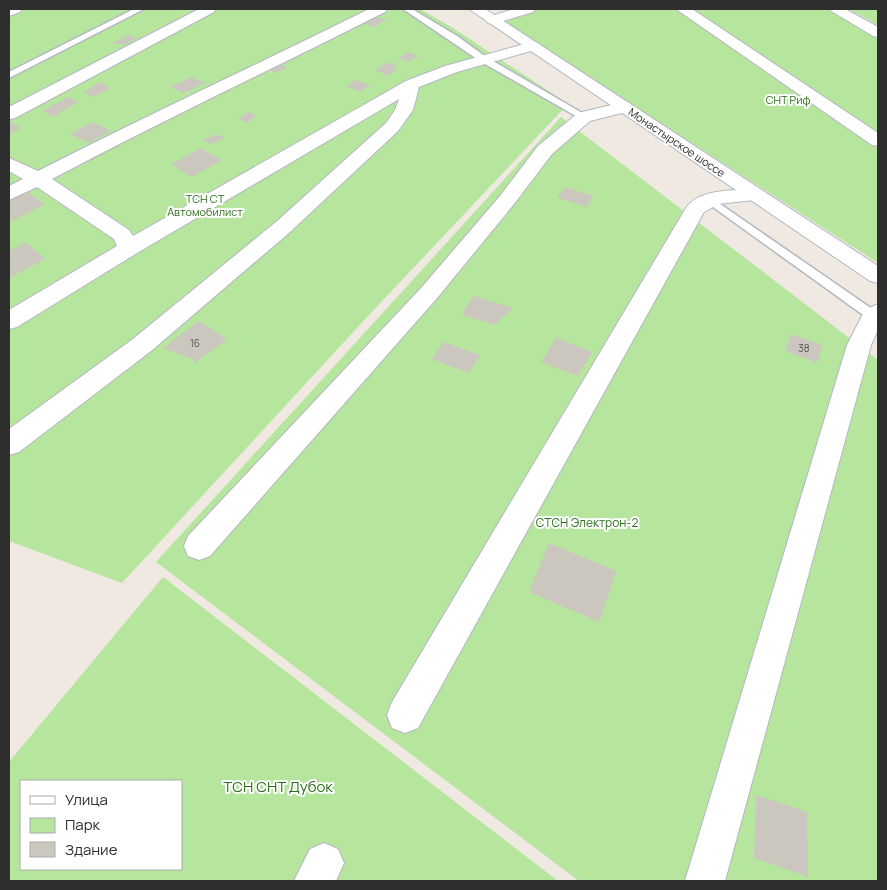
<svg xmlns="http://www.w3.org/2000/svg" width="887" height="890" viewBox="0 0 887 890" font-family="Manrope,sans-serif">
<rect width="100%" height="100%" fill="#efe9e1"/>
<g fill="#b6e59e" fill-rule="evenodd">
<path d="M9,9H420L453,28L568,104L368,316L122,583L9,541Z"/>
<path d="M530,9H841L878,30V263L503,21Z"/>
<path d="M848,9H878V25Z"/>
<path d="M561,117L878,360V881H579L156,562Z"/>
<path d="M163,577L558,881H9V762ZM21,781H181V869H21Z"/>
</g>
<g fill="#cbc7bf">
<path d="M373,17L386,20L375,27L362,23Z"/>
<path d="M128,35L137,38L126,44H112Z"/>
<path d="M409,52L420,57L414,58L409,62L399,58Z"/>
<path d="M389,62L397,65L392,68L397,70L388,76L375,70Z"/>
<path d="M278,63L287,68L275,73L267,68Z"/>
<path d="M191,77L205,83L184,93L170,87Z"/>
<path d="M356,80L370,85L361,92L346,86Z"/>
<path d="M99,82L111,88L93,97L84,92Z"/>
<path d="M68,97L78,102L53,117L42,111Z"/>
<path d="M249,112L256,116L246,123L238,118Z"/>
<path d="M11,122L21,128L9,134V124Z"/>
<path d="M92,122L111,131L89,143L70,134Z"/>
<path d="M217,134L225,138L211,144L202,140Z"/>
<path d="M200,148L222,160L192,177L171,165Z"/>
<path d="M565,187L593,196L586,207L557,197Z"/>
<path d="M27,192L45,204L13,221L9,218V201Z"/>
<path d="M26,242L45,259L9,278V251Z"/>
<path d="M473,296L513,308L495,325L462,315Z"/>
<path d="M199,321L227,339L195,363L193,359L163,348Z"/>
<path d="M791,334L823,345L817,363L785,351Z"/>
<path d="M556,338L592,352L578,376L541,362Z"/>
<path d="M444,342L480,355L469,373L432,359Z"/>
<path d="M549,543L616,571L599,622L529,592Z"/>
<path d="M756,795L807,812L808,877L754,858Z"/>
</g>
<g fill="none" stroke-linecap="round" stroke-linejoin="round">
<g stroke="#b4b7c1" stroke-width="3">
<g id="lane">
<path d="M134,9H144L9,78V72Z"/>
<path d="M403,9H412L457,36L486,57L589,117L587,119H581L480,61Z"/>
<path d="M710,197L878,313V323L873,322L706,202L705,200Z"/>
</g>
</g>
<g stroke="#b4b7c1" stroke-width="2">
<g id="street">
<path d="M9,9H22L20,12L9,16Z"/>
<path d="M199,9H216L214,12L15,118L9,119V107Z"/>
<path d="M369,9H387L385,12C274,68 162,121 52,179L129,230L133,236L406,81L445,66L528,43H538L541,46L538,49L457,72L419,87L413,110L398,131L290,232L151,351L19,452L9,455V429L133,339L276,222L386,123L395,110L399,99L137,253L17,327L9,329V310L117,246L114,239L37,187L9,200V186L23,179L9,171V158L38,171C147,115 259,64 369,9Z"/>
<path d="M514,9H535L533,12L493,24L488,23L486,20L488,17Z"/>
<path d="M676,9H692L878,133V146L872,145Z"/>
<path d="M828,9H845L878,27V37L873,36Z"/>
<path d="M624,102L630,103L633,107L630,111L590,121L552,154L514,204L438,297L210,556L199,560L188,556L184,546L188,536L422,287L500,196L538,146L578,113Z"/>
<path d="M756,189L763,191L766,195L763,199L718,204L704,212L418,728L405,733L392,728L387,715L392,702L686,208C699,188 735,191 756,189Z"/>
<path d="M878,304V330L871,345L725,881H685L847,345L865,310Z"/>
<path d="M324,843L338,849L344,863L336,881H294L310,849Z"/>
</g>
</g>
<g stroke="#b4b7c1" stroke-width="2">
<path id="secondary" d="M469,9H485L878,266V283L870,281Z"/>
</g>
<use href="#lane" fill="#fff" fill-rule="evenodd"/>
<use href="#street" fill="#fff" fill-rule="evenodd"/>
<use href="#secondary" fill="#fff" fill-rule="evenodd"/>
</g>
<g text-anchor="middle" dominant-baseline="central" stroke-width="4" stroke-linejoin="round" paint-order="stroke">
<g font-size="10" fill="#555452">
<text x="195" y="343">16</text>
<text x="804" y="348">38</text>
</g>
<g font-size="11" fill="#2c6e1b" stroke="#fff">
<text x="788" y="99">СНТ Риф</text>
<text x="205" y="198">ТСН СТ<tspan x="205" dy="13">Автомобилист</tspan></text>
</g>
<g font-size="11" fill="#2e2e2e" stroke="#fff">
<text transform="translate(677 142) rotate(34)">Монастырское шоссе</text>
</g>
<g font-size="12" fill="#2c6e1b" stroke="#fff">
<text x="587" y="522">СТСН Электрон-2</text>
</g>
<g font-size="15" fill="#2c6e1b" stroke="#fff">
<text x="278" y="786">ТСН СНТ Дубок</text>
</g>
</g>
<rect width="887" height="890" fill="none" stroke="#2e2e2e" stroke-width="20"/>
<rect x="20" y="780" width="162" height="90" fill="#ffffff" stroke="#ababab"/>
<rect x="30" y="796" width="25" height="8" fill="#ffffff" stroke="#ababab"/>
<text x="65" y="805" font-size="15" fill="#2e2e2e">Улица</text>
<rect x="30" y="818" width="25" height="15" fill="#b6e59e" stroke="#ababab"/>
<text x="65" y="830" font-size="15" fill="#2e2e2e">Парк</text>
<rect x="30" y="842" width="25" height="15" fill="#cbc7bf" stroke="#ababab"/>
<text x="65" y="855" font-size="15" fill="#2e2e2e">Здание</text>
</svg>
